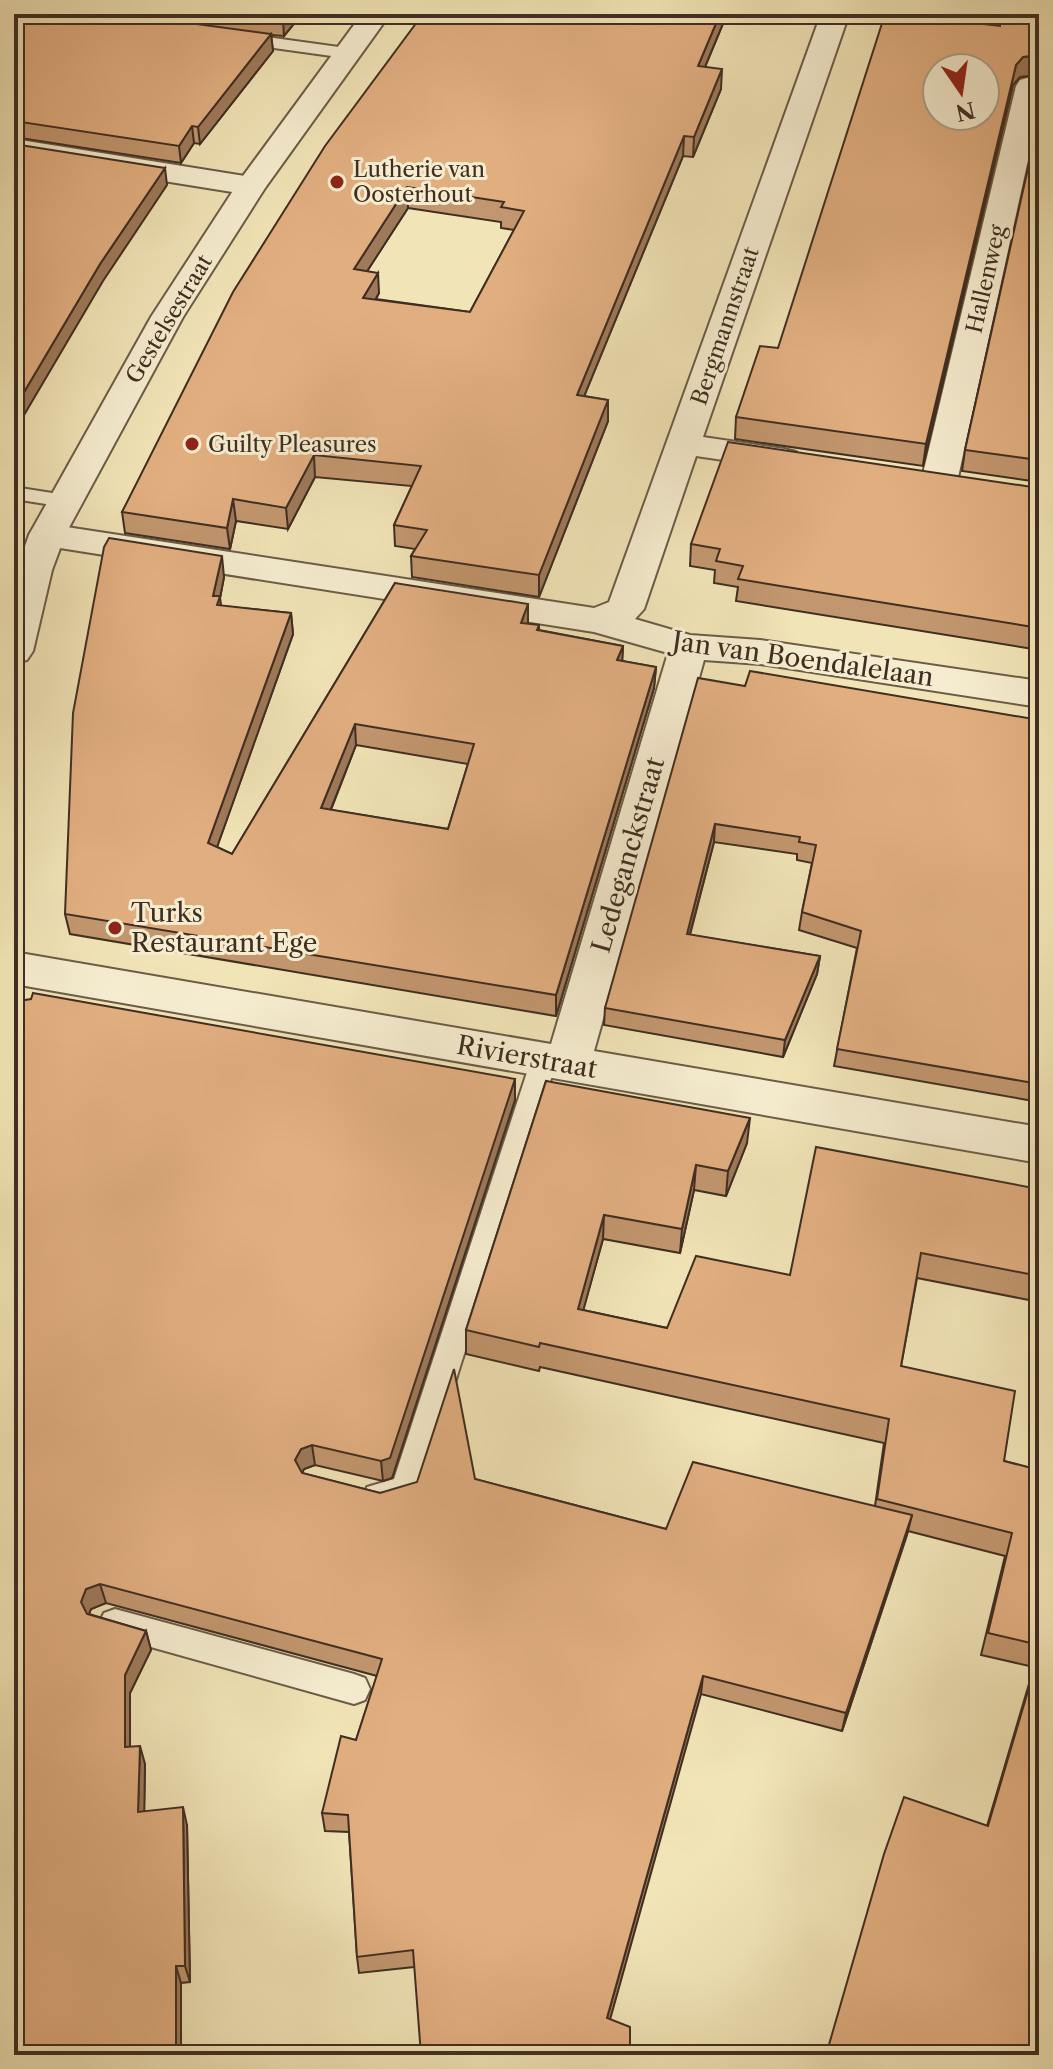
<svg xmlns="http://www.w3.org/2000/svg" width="1053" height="2069" viewBox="0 0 1053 2069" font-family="'Libre Caslon Text',serif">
<rect width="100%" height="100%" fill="#f1e4b7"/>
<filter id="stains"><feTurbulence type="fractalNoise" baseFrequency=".0025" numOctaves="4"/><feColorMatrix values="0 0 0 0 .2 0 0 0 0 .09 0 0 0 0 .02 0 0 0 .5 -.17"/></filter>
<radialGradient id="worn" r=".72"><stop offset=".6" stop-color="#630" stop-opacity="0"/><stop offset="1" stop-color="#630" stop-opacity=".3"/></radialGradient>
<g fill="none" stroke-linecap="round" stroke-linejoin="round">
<g stroke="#6c5c47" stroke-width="4">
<g id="service">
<path d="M237,33L346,48L354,53L346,58L231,42L229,38Z"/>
<path d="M14,487L65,495L75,501L65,507L14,499Z"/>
<path d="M544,1050L553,1053L557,1060L421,1490L417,1499C401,1505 383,1511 367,1505L363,1496L367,1487L394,1479L531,1060L535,1053Z"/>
<path d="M115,1609L354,1674L365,1678L370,1689L365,1700L354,1704L115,1637L104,1633L99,1623L104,1613Z"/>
</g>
</g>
<g stroke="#6c5c47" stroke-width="4">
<g id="minor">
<path d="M821,14H849L703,437L784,449L796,452L801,459L796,466L784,469L696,456L644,609L635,619L690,635L760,640L1039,681V707L760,664L704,660L594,1051L1039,1127V1163L14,984V952L551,1044L668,653L594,632L47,546L34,543L29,535L34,527L47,524L594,608L609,602Z"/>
<path d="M939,14H971L967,20L957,22L943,20Z"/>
<path d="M1030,77L1039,78V110L957,482L951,489L939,493L927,489L921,482L1016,86L1020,80Z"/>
<path d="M14,139L251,177L262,180L266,186L262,192L251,195L14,157Z"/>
</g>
</g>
<g stroke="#6c5c47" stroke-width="4">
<path id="tertiary" d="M362,14H390L265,188L183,317L65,535L52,570L33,651L27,660L14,663V577L29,535L151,317L240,180Z"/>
</g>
<use href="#service" fill="#f6edd0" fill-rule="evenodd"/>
<use href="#minor" fill="#f6edd0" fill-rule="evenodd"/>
<use href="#tertiary" fill="#f6edd0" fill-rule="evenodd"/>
</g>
<g fill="#c2966e" stroke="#402e22" stroke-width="2" fill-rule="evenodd">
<path d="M14,14H302L284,36L271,35L273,51L200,144L194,143L181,163L14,137Z"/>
<path d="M423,14H727L705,67L721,89L693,157L683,156L584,396L608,400V421L539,597L412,577L411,556L415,549L395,546L394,525L412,486L315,477L288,529L236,521L230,549L125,533L122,512ZM408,208L501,222V228L514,230L470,312L376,299L379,293L367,271Z"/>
<path d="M996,14H1039V75L1020,77L1013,85L923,466L735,439L736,417L778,348L996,25Z"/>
<path d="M1039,119V482L962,471L965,450Z"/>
<path d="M1039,488V650L736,601L738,587L714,583L715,570L690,566L691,544Z"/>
<path d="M224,577L220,598L221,606L291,613L293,634L217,847L232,854L395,583L528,624L539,625V630L623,646L622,661L656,667L654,688L556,1016L70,934L65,914ZM356,745L468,764L448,829L331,810Z"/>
<path d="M745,686L1039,720V1102L834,1066L857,948L799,930L802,912L812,863L797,860V854L714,842L690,935L820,956L817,974L783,1057L604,1025L605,1008Z"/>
<path d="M515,1079V1100L392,1478L383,1481L315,1465L304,1469L302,1473L380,1493L475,1479L666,1529L875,1506L884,1443L540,1367L539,1371L466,1354V1330L546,1081L747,1143L726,1196L694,1190L680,1253L603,1239L583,1310L667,1328L790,1275L1039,1189V1302L917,1278L901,1366L1004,1461L1039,1470V2055L987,1826L1034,1667L981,1655L1005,1556L908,1531L842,1731L701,1694L414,1967L359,1973L357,1957L349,1832L325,1831L322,1813L356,1740L377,1676L106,1603L91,1609L89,1614L146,1631L151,1650L130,1693V1747L145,1764L144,1811L187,1825L190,1982L181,1983V2055H14V1120Z"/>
</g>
<g fill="#9e7a5a" stroke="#402e22" stroke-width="2">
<path d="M288,14H302L284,36L283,20Z"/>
<path d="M720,14H727L697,86L698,66Z"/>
<path d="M271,34L273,51L200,144L198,127Z"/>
<path d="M1039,55V75L1020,77L1013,85L923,466L926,444L1016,65L1023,57Z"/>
<path d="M722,69L721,89L693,157L694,137Z"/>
<path d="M192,126L194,143L181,163L179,146Z"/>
<path d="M684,136L683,156L576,416L577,395Z"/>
<path d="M165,168L167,185L103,281L14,432V409L100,264Z"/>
<path d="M407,187L408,208L355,290L354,269Z"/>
<path d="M378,273L379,293L365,318L363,298Z"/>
<path d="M608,400V421L539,597V575Z"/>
<path d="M314,455L315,477L288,529L286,508Z"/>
<path d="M233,499L236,521L230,549L227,528Z"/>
<path d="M222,556L224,577L220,598L222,617L213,596Z"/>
<path d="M528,604V625L521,623Z"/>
<path d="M291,613L293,634L211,864L208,843Z"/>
<path d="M623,646L622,667L617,660Z"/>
<path d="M656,667L654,688L556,1016V995Z"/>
<path d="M355,724L356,745L323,829L321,808Z"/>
<path d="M715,824L714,842L685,952L687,934Z"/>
<path d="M820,956L817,974L783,1057L785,1040Z"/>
<path d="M515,1079V1100L392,1478L383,1481L381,1461Z"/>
<path d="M750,1118L747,1143L726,1196L728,1171Z"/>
<path d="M696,1165L694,1190L680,1253L682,1229Z"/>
<path d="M604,1215L603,1239L577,1333L578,1309Z"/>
<path d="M312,1445L315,1465L304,1469L298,1480L295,1460L301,1449Z"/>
<path d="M912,1515L907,1535L842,1731L846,1713Z"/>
<path d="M100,1584L106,1603L91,1609L86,1621L81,1602L86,1589Z"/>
<path d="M146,1631L151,1650L130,1693V1765L125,1747V1675Z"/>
<path d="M703,1676L701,1694L606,2034L607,2018Z"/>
<path d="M140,1746L145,1764L144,1830L138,1812Z"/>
<path d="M183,1807L187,1825L190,1982L185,1966Z"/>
<path d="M176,1966L181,1983V2055H176Z"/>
</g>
<g fill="#e1ae80" stroke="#402e22" stroke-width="2" fill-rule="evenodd">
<path d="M14,14H122L271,34L198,127L192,126L179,146L14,121Z"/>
<path d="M239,14H288L283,20Z"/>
<path d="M423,14H720L698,66L722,69L694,137L684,136L577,395L608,400L539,575L411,556L427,530L394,525L421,466L314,455L286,508L233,499L227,528L122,512L233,292L325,146ZM407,187L504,202L501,207L524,211L470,312L363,298L378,273L354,269Z"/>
<path d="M885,14H896L1000,26V14H1039V55L1023,57L1016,65L926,444L736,417L760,346L778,348ZM937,68H985V116H937Z"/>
<path d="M1039,119V460L965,450Z"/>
<path d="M14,144L165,168L100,264L14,409Z"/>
<path d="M728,442L1039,488V628L738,579L743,566L716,561L720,549L691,544Z"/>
<path d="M109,538L222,556L213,596H220L217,605L291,613L208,843L232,854L395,583L528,604L521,623L539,625L537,630L623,646L617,660L656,667L556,995L65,914L73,713L104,547ZM355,724L474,744L448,829L321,808Z"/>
<path d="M750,671L1039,720V1084L837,1049L861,931L802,912L816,845L799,842L800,837L715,824L687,934L820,956L785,1040L605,1008L698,678L745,686Z"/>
<path d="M33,993L515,1079L390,1458L381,1461L312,1445L301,1449L295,1460L302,1473L380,1493L417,1482L454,1369L475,1479L666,1529L693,1462L912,1515L846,1713L703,1676L607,2018L630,2027V2055H421L413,1950L357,1957L348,1815L322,1813L341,1736L356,1740L382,1659L100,1584L86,1589L81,1602L87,1614L146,1631L125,1675V1747L140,1746L138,1812L183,1807L185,1966H176V2055H14V1120L18,1001L31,999Z"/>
<path d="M546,1081L750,1118L728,1171L696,1165L682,1229L604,1215L578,1309L667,1328L696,1256L790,1275L816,1147L1039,1189V1276L921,1253L901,1366L1015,1391L1004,1461L1039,1470V1645L988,1633L1012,1533L877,1499L889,1419L540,1343L539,1347L466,1330Z"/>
<path d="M1039,1654V2055H826L884,1854L904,1797L988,1826Z"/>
</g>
<g fill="#8f2418" stroke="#f6edd0" stroke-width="3">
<circle cx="337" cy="182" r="8"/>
<circle cx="192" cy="444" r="8"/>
<circle cx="115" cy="928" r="8"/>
</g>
<g text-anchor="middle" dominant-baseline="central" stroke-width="6" stroke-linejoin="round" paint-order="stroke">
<g font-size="22" fill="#402e22" stroke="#f6edd0" text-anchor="start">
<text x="353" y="169">Lutherie van<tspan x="353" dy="25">Oosterhout</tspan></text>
<text x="208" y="444">Guilty Pleasures</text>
</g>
<g font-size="22" fill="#402e22" stroke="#f6edd0">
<text transform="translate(986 279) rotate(-77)">Hallenweg</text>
<text transform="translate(169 319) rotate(-59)">Gestelsestraat</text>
<text transform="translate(725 326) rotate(-71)">Bergmannstraat</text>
</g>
<g font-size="26" fill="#402e22" stroke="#f6edd0">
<text transform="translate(803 659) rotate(8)">Jan van Boendalelaan</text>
<text transform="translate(628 855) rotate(-74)">Ledeganckstraat</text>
<text transform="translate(527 1057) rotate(10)">Rivierstraat</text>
</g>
<g font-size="26" fill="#402e22" stroke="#f6edd0" text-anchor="start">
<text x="131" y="913">Turks<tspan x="131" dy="30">Restaurant Ege</tspan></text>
</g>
</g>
<rect width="1053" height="2069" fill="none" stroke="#f1e4b7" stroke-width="48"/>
<rect x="16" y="16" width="1021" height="2037" fill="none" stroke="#402e22" stroke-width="4"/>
<rect x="24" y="24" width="1005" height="2021" fill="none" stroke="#402e22" stroke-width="2"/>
<g transform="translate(961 92) rotate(167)"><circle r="38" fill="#f6edd0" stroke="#ada18a" stroke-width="2"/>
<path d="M0-6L14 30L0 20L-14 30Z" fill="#8f2418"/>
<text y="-12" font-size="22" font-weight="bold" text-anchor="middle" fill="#402e22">N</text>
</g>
<rect width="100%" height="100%" filter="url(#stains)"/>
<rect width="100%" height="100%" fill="url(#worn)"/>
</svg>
